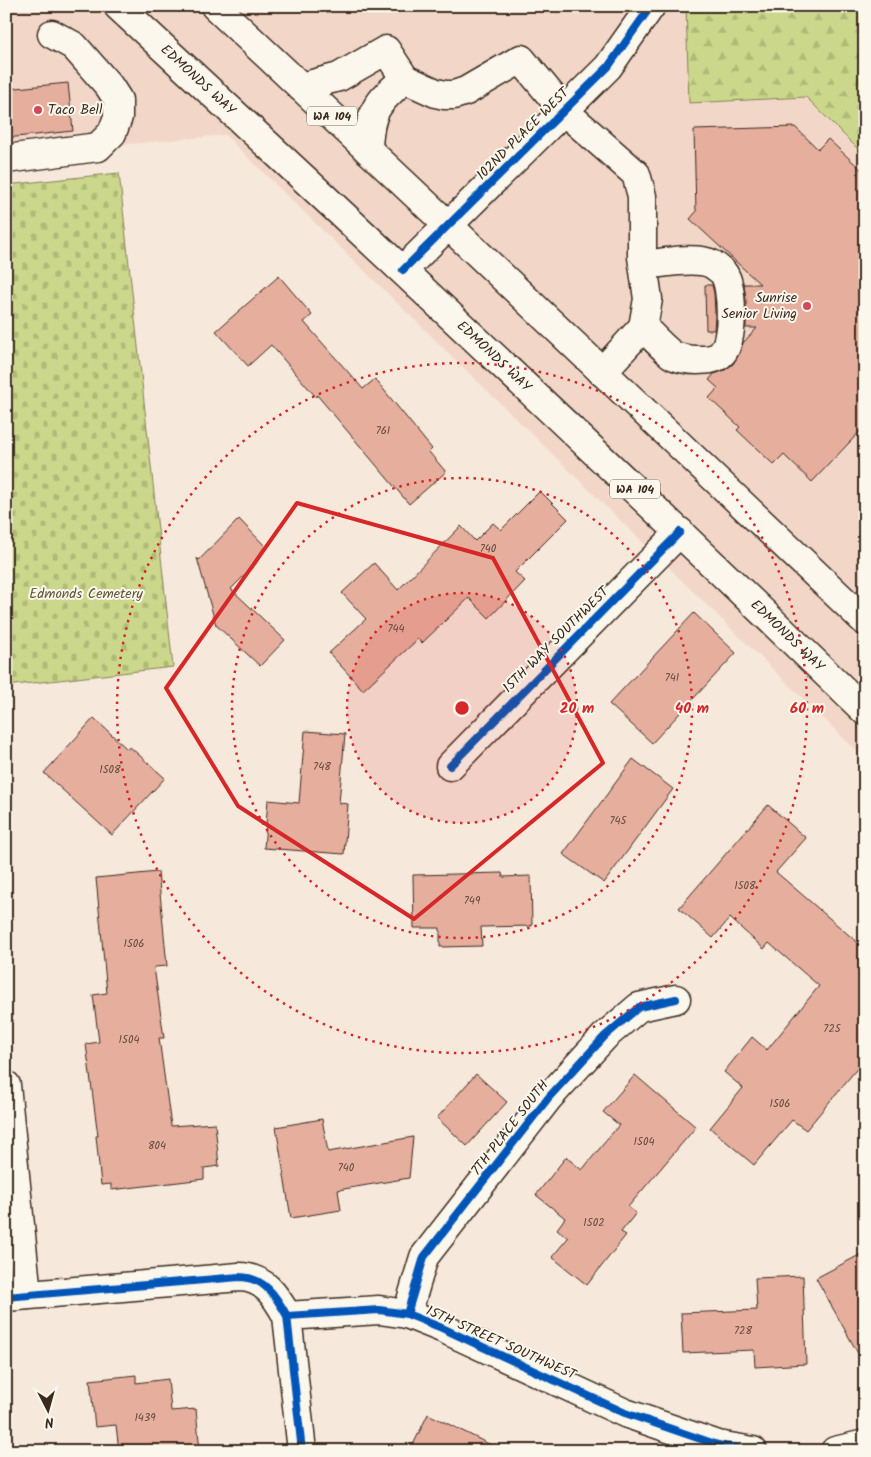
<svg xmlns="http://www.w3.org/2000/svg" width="871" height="1457" viewBox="0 0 871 1457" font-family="Kalam,sans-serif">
<defs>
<pattern id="forest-firs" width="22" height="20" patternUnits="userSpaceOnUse" patternTransform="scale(1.25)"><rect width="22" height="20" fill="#cbd88b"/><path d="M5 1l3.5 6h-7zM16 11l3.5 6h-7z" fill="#afba78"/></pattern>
<pattern id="cemetery-stones" width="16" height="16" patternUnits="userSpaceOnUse" patternTransform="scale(1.25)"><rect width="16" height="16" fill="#cbd88b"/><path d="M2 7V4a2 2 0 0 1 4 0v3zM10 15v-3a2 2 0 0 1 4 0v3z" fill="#afba78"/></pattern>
</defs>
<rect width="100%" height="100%" fill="#f7e8dc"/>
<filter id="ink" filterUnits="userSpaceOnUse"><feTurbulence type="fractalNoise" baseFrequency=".02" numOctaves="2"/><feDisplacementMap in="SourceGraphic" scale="10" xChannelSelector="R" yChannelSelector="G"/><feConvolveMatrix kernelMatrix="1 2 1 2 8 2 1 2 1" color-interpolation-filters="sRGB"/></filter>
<g filter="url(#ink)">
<path fill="#f2d7c9" d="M6,6H865V759L225,135L6,156Z"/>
<path fill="url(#forest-firs)" stroke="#838154" d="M686,6H865V156L806,97L689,103Z"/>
<path fill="url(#cemetery-stones)" stroke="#838154" d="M119,173L173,667L6,686V185Z"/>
<g fill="#e6ae9d" stroke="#3b2a1e">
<path d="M68,83L73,131L6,138V89Z"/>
<path d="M795,127L818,149L828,139L865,173V426L812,482L784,455L774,465L737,430L740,427L709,398L718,388L709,380L714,374L725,370L733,364L739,354L743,343L757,328H746V301L744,284H760L690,219L696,212L694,130Z"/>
<path d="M279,276L312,315L304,322L363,389L375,379L432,449L429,452L446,472L409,504L317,395L316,397L271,345L248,366L216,331Z"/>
<path d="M705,285H712L714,293L715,314L714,330H706Z"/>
<path d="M540,491L568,519L515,572L525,581L489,618L469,598L422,643L418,639L363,690L329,653L366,619L342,593L374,563L398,590L461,526L475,541L493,523L501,530Z"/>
<path d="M239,519L265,546L255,565L231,589L285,640L260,666L216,625L197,558L199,560Z"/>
<path d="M694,613L736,653L652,743L609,704Z"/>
<path d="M94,718L127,749L130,747L165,778L112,835L44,773Z"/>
<path d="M305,731L345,734L339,803L348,804L344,854L264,848L268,800L299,803Z"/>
<path d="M633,759L673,789L604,883L563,854Z"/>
<path d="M768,805L806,838L776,872L865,949V1059L806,1130L792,1120L754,1165L710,1128L743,1088L724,1072L752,1037L767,1050L819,986L769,943L764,949L730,918L713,938L679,908Z"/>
<path d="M158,872L167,966L154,967L164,1038H159L171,1126L215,1123L219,1166L204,1168V1179L111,1190V1184L101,1185L96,1136H98L86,1044L99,1042L93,995L107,993L96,878Z"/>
<path d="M502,873L503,877L531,876L532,926L481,927L482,946L440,947V928H414L413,875Z"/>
<path d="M476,1074L507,1102L467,1146L437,1118Z"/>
<path d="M635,1075L696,1127L628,1207L636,1213L621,1232L626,1235L587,1285L552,1257L568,1238L557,1229L565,1218L536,1195L566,1157L582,1170L619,1125L603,1112Z"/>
<path d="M322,1119L328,1152L413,1137L409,1178L338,1190L341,1210L291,1218L276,1127Z"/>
<path d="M865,1252V1366L816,1278Z"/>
<path d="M803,1276L806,1364L755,1367L754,1350L683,1353L681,1313L757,1310L755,1278Z"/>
<path d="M136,1375V1383L168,1379L171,1411L196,1409L200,1451H119L116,1425L95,1427L90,1380Z"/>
<path d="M428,1414L503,1451H410Z"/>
</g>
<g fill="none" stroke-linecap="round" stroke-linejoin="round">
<g stroke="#3b2a1e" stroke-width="31">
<g id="minor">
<path d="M301,87L339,77L386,50L405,79L436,93L445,95H454L466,91L521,59L564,111L636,174L642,196V257L648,299L643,327L602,372"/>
<path d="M368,150C369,113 376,102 405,79"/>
<path d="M6,159L98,147L112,133L118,117V100L109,86L74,46L52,34"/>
<path d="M403,270L608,67L651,6"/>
<path d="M643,327C652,336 661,346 671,354C677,358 689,360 697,360C705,360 716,360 722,353C734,340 733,288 724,274C722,271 715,266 712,264C696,256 662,263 644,265"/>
<path d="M450,766L680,532"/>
<path d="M6,1085L27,1295"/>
<path d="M6,1297L239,1277C264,1277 276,1296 287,1316L302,1451"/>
<path d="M407,1314L424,1257L549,1097L605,1036L639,1007L676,999"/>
<path d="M287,1316L379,1310L407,1314L442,1328L625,1413L718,1445L753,1451"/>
<path d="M835,1451L865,1444"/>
</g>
</g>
<g stroke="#3b2a1e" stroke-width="31">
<g id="major">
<path id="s1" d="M118,6C369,238 619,472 865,711"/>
<path d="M215,6L449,226L865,621"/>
</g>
</g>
<use href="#minor" stroke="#fbf7ec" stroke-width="28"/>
<use href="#major" stroke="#fbf7ec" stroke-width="28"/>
<g stroke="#fbf7ec" stroke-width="11">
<g id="cycleway">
<path d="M403,270L608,67L651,6"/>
<path d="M450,766L680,532"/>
<path d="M6,1297L239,1277C264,1277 276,1296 287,1316L302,1451"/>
<path d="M407,1314L424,1257L549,1097L605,1036L639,1007L676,999"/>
<path d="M287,1316L379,1310L407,1314L442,1328L625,1413L718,1445L753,1451"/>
</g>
</g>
<use href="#cycleway" stroke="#0057b8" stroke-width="8"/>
</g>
</g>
<path fill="none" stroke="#d62828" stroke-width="4" stroke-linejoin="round" d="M297,503L493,558L603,763L414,919L238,806L166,688Z"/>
<circle cx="462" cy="708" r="115" fill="#d62828" fill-opacity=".12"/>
<g fill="none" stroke="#d62828" stroke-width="2.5" stroke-dasharray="2.5 5">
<circle cx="462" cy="708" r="115"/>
<circle cx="462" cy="708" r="230"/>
<circle cx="462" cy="708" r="345"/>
</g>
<g fill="#d1495b" stroke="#fbf7ec" stroke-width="2">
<circle cx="38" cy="110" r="5"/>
<circle cx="807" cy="306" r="5"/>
</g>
<g text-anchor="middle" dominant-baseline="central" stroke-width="4" stroke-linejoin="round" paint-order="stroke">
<g font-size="11" fill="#664b3e">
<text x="383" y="431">761</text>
<text x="488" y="549">740</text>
<text x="396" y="629">744</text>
<text x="672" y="678">741</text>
<text x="322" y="767">748</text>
<text x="110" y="770">1508</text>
<text x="618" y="821">745</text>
<text x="745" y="886">1508</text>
<text x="472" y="901">749</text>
<text x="134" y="944">1506</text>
<text x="832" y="1029">725</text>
<text x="129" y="1040">1504</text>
<text x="780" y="1104">1506</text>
<text x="644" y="1142">1504</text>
<text x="157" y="1146">804</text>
<text x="346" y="1168">740</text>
<text x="594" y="1223">1502</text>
<text x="743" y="1331">728</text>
<text x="145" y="1418">1439</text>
</g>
<g fill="#fbf7ec" stroke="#75685c" stroke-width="1">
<rect x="307" y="106.5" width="50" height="19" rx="4"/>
<rect x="610" y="479.5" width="50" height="19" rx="4"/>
</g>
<g font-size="12" font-weight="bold" fill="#3b2a1e">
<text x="332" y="116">WA 104</text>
<text x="635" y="489">WA 104</text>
</g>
<g font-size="14" fill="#3b2a1e" stroke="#fbf7ec">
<text stroke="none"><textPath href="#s1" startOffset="109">EDMONDS WAY</textPath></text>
<text transform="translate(523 134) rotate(-45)">102ND PLACE WEST</text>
<text stroke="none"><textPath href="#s1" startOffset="514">EDMONDS WAY</textPath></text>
<text stroke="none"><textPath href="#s1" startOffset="919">EDMONDS WAY</textPath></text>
<text transform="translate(556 640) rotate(-45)">15TH WAY SOUTHWEST</text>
<text transform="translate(510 1128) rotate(-52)">7TH PLACE SOUTH</text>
<text transform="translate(501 1343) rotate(24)">15TH STREET SOUTHWEST</text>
</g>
<g font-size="14" fill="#3b2a1e" stroke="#fbf7ec" text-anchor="start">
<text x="48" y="110">Taco Bell</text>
<text x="797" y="298" text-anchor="end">Sunrise<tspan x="797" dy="16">Senior Living</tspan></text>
</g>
<g font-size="14" fill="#5f5639" stroke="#fbf7ec">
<text x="86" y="594">Edmonds Cemetery</text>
</g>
</g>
<circle cx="462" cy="708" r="8" fill="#d62828" stroke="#fbf7ec" stroke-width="2.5"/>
<g font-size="15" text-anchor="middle" font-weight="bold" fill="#d62828" stroke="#fbf7ec" stroke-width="4" stroke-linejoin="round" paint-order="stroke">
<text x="577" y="713">20 m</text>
<text x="692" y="713">40 m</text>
<text x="807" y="713">60 m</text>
</g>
<rect width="871" height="1457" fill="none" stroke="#fbf7ec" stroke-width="25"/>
<rect x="12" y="12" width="846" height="1432" fill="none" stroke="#3b2a1e" stroke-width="2" filter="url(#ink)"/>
<g transform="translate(48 1410) rotate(174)" stroke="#fbf7ec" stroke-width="4" paint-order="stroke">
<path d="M0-4L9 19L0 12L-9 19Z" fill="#3b2a1e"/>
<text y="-8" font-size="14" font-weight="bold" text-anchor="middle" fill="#3b2a1e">N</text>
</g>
</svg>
